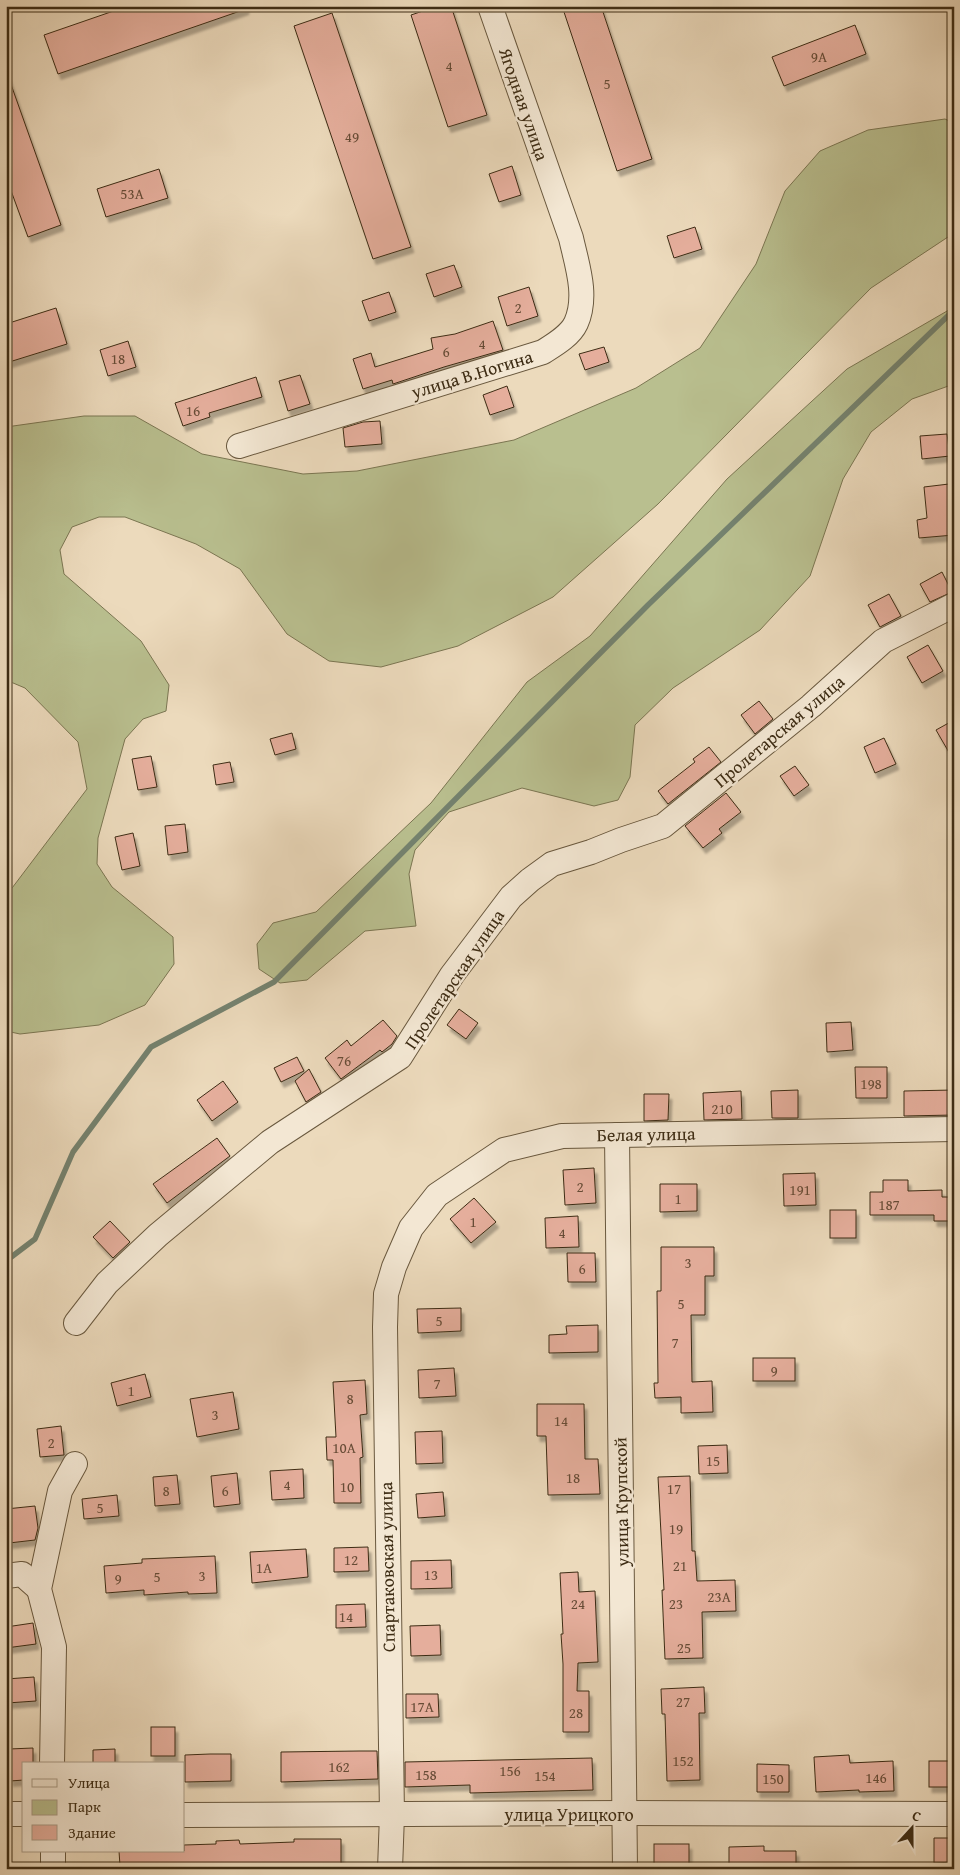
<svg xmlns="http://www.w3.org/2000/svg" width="960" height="1875" viewBox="0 0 960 1875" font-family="'Gentium Book Plus',serif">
<defs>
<filter id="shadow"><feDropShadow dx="3" dy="5.5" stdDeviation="1" flood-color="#0004"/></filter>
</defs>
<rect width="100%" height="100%" fill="#ecdabc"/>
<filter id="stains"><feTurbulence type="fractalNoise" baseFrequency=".004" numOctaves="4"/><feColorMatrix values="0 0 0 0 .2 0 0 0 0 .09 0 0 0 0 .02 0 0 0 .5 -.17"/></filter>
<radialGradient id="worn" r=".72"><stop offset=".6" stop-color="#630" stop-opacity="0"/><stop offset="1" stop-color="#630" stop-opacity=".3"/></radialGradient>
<g fill="#b9bf8f" stroke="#7b7652">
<path d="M945,119L954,123V233L871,288L658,504L553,597L458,646L381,667L329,661L287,634L240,569L196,544L125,517H99L72,527L60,550L64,574L141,641L169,685L166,711L143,719L125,739L98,838L97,864L112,887L173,937L174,964L145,1005L99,1025L20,1034L6,1031V896L87,789L78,742L25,688L6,680V427L84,416H135L202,454L303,474L357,471L514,440L636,388L700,348L756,264L785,191L820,151L868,130Z"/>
<path d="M954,307V384L912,399L871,432L843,479L810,576L760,630L673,688L635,725L630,777L618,800L594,806L522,788L449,812L415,850L409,874L416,926L365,931L307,980L280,983L259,969L257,944L273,923L316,912L431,803L527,682L590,636L727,479L847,369Z"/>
</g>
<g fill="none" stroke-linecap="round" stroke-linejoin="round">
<path stroke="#74826f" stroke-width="5.5" d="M6,1261L35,1239L73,1152L151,1047L274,982L648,605L954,310"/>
</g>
<g fill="#e5ae9c" stroke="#3d2c14" filter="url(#shadow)">
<path d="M128,6H246V9L58,74L44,35Z"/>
<path d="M438,6H451L487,115L448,127L411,15Z"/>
<path d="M562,6H601L652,159L617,171Z"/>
<path d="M332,13L411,247L373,259L294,26Z"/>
<path d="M855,25L866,54L784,86L772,57Z"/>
<path d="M6,76H8L61,225L28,237L6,177Z"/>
<path d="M512,166L521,195L499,202L489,174Z"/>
<path d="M159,169L168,198L106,217L97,189Z"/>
<path d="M695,227L702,249L674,258L667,236Z"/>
<path d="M454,265L462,287L434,297L426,274Z"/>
<path d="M529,287L538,316L507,326L498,297Z"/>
<path d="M389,292L396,312L369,321L362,301Z"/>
<path d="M56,308L67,344L6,363V324Z"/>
<path d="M493,321L503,350L444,367L393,384L392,380L363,389L353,359L371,353L375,367L433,349L431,338L455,334Z"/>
<path d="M128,341L136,367L108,376L100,350Z"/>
<path d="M604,347L609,362L585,370L579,354Z"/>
<path d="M300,375L310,404L288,411L279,381Z"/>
<path d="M256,377L262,397L209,413L210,417L183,426L175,403Z"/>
<path d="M507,386L514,407L490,415L483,395Z"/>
<path d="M380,421L382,444L345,447L343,428L363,422Z"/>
<path d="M947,434L950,456L922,459L920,436Z"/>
<path d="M949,484L952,516H954V535L919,538L917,520L927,518L924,487Z"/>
<path d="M942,572L952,592L930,602L920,584Z"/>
<path d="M889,594L901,616L880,627L868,605Z"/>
<path d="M928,645L943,671L922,683L907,657Z"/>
<path d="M759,701L773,719L755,734L741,715Z"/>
<path d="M954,720V761L936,730Z"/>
<path d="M292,733L296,749L275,755L270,739Z"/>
<path d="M884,738L896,764L875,773L864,747Z"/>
<path d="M709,747L721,762L668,804L658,791L695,762L693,759Z"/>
<path d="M151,756L157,787L138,790L132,759Z"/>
<path d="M230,762L234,782L216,785L213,765Z"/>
<path d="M795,766L809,785L794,796L780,776Z"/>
<path d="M726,793L741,812L719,829L722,833L703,848L685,826Z"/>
<path d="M185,824L188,852L168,855L165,826Z"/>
<path d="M133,833L140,866L122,870L115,837Z"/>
<path d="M459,1009L478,1023L466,1039L447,1025Z"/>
<path d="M383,1020L397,1036L392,1044L382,1052L380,1050L341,1079L325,1058L347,1040L351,1046Z"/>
<path d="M851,1022L853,1050L827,1052L826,1023Z"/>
<path d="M297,1057L304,1071L281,1082L274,1068Z"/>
<path d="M855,1067H887V1098H856Z"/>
<path d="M309,1069L321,1092L306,1102L295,1081Z"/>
<path d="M223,1081L238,1102L212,1121L197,1100Z"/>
<path d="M798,1090V1118H772L771,1091Z"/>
<path d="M954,1090V1115L904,1116V1091Z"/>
<path d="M741,1091L742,1119L704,1120L703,1093Z"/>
<path d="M644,1094H669L668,1120L644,1121Z"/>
<path d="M217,1138L230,1156L167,1203L153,1184Z"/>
<path d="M594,1168L596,1203L565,1205L563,1170Z"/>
<path d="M815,1173L816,1205L784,1206L783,1174Z"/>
<path d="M883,1180H908V1191L942,1190V1197H954V1221H934V1215H870V1192H883Z"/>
<path d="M660,1184H697V1211L660,1212Z"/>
<path d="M474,1198L496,1222L471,1243L450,1219Z"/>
<rect x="830" y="1210" width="26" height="28"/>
<path d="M578,1216L579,1247L546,1248L545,1218Z"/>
<path d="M110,1221L130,1242L113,1258L93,1237Z"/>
<path d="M661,1247H714V1276H705V1315H691L692,1382L712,1381L713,1412L681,1413V1397L655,1398L654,1383H658L657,1291H661Z"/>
<path d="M567,1253H595L596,1282H568Z"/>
<path d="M461,1308V1331L418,1333L417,1309Z"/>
<path d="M598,1325V1352L549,1353V1335L567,1334L566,1326Z"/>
<rect x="753" y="1358" width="42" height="23"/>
<path d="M454,1368L456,1396L419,1398L418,1370Z"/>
<path d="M145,1374L151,1397L117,1406L111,1383Z"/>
<path d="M365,1380L367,1414L360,1415L363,1457L360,1458L361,1503H334L333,1460H327L326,1437H336L333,1382Z"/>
<path d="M233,1392L239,1429L197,1437L190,1399Z"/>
<path d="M537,1404H584L585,1459H598L600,1494L548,1495L546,1436H537Z"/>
<path d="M61,1426L64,1455L40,1457L37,1429Z"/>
<path d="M442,1431L443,1463L416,1464L415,1432Z"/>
<path d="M727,1445L728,1473L699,1474L698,1446Z"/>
<path d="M303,1469L304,1498L272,1500L270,1471Z"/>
<path d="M237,1473L240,1504L214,1507L211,1476Z"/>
<path d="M177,1475L180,1504L155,1506L153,1477Z"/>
<path d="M690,1476L692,1551H695L697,1581L735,1580L736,1611L702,1612L703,1658L665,1659L662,1590H664L658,1477Z"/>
<path d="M443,1492L445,1516L418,1518L416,1494Z"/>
<path d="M117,1495L119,1516L84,1519L82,1499Z"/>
<path d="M35,1506L38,1528L35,1540L9,1543L6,1509Z"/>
<path d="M368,1547L369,1571L334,1572V1548Z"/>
<path d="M306,1549L308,1577L252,1583L250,1552Z"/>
<path d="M215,1556L217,1593L188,1594V1592L144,1595V1590L106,1593L104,1566L142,1563V1559Z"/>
<path d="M451,1560L452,1588L411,1589V1561Z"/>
<path d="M578,1572L579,1592L595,1591L598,1662L578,1663L577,1691H589V1732H563V1664L561,1634H563L560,1573Z"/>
<path d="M365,1604L366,1627L336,1628V1605Z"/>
<path d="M33,1623L36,1644L6,1648V1627Z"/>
<path d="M440,1625L441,1655L411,1656L410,1626Z"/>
<path d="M34,1677L36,1701L7,1703L6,1679Z"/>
<path d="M704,1687L705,1713H699L700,1780L667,1781L665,1714H662L661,1689Z"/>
<path d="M406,1694H438L439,1717L406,1718Z"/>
<rect x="151" y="1727" width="24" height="29"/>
<path d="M33,1748V1764H24V1780L10,1781L9,1749Z"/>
<path d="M115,1749V1764H93V1750Z"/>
<path d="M359,1751H377L378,1779L281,1782V1752Z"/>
<path d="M210,1754H231V1781L185,1782V1755Z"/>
<path d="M849,1755L850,1763L893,1761L894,1791L859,1792V1790L816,1792L814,1757Z"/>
<path d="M592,1758L593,1790L470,1793V1785L405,1787V1762Z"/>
<rect x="929" y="1761" width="25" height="26"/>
<path d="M757,1764L789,1765V1792H757Z"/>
<path d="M934,1838H954V1862L934,1863Z"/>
<path d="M294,1839H341V1866L274,1865V1869H184V1864L120,1866L119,1851H184V1845L216,1844V1841L239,1840L240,1844L294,1842Z"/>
<rect x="654" y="1844" width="35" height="25"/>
<path d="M764,1846V1851H796V1869H729V1847Z"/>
</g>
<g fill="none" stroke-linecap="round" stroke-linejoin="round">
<g stroke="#69583e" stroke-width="26">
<g id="minor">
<path d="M239,446L543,352C554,345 570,336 576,323C588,296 577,265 571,238L490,6"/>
<path d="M617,1135L625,1869"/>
<path d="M76,1323L107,1283L158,1235L270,1142L400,1057L452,975L511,897L530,880L552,864L591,852L621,840L663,826L811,706L883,641L954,605"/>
<path d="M6,1576L22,1574L39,1589"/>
<path d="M52,1764L54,1647L39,1589L60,1491L75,1464"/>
<path d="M6,1814H24"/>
<path d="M184,1815L625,1813L954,1814"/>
<path d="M53,1869V1851"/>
<path d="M390,1869L392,1815L385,1327L386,1294L394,1267L411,1228L437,1195L504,1150L562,1136L954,1129"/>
</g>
</g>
<use href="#minor" stroke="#f3e7d3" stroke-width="24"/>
</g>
<g text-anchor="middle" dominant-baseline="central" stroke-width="4.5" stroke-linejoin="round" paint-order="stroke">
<g font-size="15" fill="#674c36">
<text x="819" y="56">9А</text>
<text x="449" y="65">4</text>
<text x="607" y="83">5</text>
<text x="352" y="136">49</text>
<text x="132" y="193">53А</text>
<text x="518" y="307">2</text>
<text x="482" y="343">4</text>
<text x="446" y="351">6</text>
<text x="118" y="358">18</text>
<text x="193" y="410">16</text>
<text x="344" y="1060">76</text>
<text x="871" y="1083">198</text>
<text x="722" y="1108">210</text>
<text x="580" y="1186">2</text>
<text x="800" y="1189">191</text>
<text x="678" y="1198">1</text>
<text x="889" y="1204">187</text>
<text x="473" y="1221">1</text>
<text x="562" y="1232">4</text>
<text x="688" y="1262">3</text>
<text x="582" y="1268">6</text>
<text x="681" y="1303">5</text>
<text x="439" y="1320">5</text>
<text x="675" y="1342">7</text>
<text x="774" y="1370">9</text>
<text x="437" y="1383">7</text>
<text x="131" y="1390">1</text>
<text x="350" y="1398">8</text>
<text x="215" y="1414">3</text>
<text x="561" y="1420">14</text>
<text x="51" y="1442">2</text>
<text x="344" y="1447">10А</text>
<text x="713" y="1460">15</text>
<text x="573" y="1477">18</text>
<text x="287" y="1484">4</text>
<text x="347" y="1486">10</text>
<text x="674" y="1488">17</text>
<text x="166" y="1490">8</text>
<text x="225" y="1490">6</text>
<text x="100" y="1507">5</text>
<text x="676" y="1528">19</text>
<text x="351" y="1559">12</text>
<text x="680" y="1565">21</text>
<text x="264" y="1567">1А</text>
<text x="431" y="1574">13</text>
<text x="202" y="1575">3</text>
<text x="157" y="1576">5</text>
<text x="118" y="1578">9</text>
<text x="719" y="1596">23А</text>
<text x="578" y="1603">24</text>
<text x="676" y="1603">23</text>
<text x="346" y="1616">14</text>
<text x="684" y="1647">25</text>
<text x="683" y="1701">27</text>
<text x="422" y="1706">17А</text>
<text x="576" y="1712">28</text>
<text x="683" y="1760">152</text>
<text x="339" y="1766">162</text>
<text x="510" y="1770">156</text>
<text x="426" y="1774">158</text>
<text x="545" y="1775">154</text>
<text x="876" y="1777">146</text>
<text x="773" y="1778">150</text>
</g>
<g font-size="18" fill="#3d2c14" stroke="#f3e7d3">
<text transform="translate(524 104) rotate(71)">Ягодная улица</text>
<text transform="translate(472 374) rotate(-17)">улица В.Ногина</text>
<text transform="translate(779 731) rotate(-40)">Пролетарская улица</text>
<text transform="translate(454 979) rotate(-56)">Пролетарская улица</text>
<text transform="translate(646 1134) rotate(-1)">Белая улица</text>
<text transform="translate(621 1502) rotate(-91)">улица Крупской</text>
<text transform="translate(387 1567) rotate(-91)">Спартаковская улица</text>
<text x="569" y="1814">улица Урицкого</text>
</g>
</g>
<rect width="960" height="1875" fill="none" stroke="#ecdabc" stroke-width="25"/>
<rect x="8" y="8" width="945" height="1860" fill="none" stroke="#3d2c14" stroke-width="2.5"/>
<rect x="12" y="12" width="935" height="1850" fill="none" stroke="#3d2c14"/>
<rect x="22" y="1762" width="162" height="90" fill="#f3e7d3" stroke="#aa9c87"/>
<rect x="32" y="1779" width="25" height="8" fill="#f3e7d3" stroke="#aa9c87"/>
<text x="68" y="1788" font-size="15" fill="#3d2c14">Улица</text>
<rect x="32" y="1800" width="25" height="15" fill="#b9bf8f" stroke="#aa9c87"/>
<text x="68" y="1812" font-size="15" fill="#3d2c14">Парк</text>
<rect x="32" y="1825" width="25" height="15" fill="#e5ae9c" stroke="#aa9c87"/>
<text x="68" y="1838" font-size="15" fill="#3d2c14">Здание</text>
<g transform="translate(912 1828) rotate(21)" stroke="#f3e7d3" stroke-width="4" paint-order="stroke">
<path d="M0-4L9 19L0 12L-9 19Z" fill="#3d2c14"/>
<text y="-8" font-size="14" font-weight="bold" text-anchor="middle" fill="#3d2c14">С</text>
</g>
<rect width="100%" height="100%" filter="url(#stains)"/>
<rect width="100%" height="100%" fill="url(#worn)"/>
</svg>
